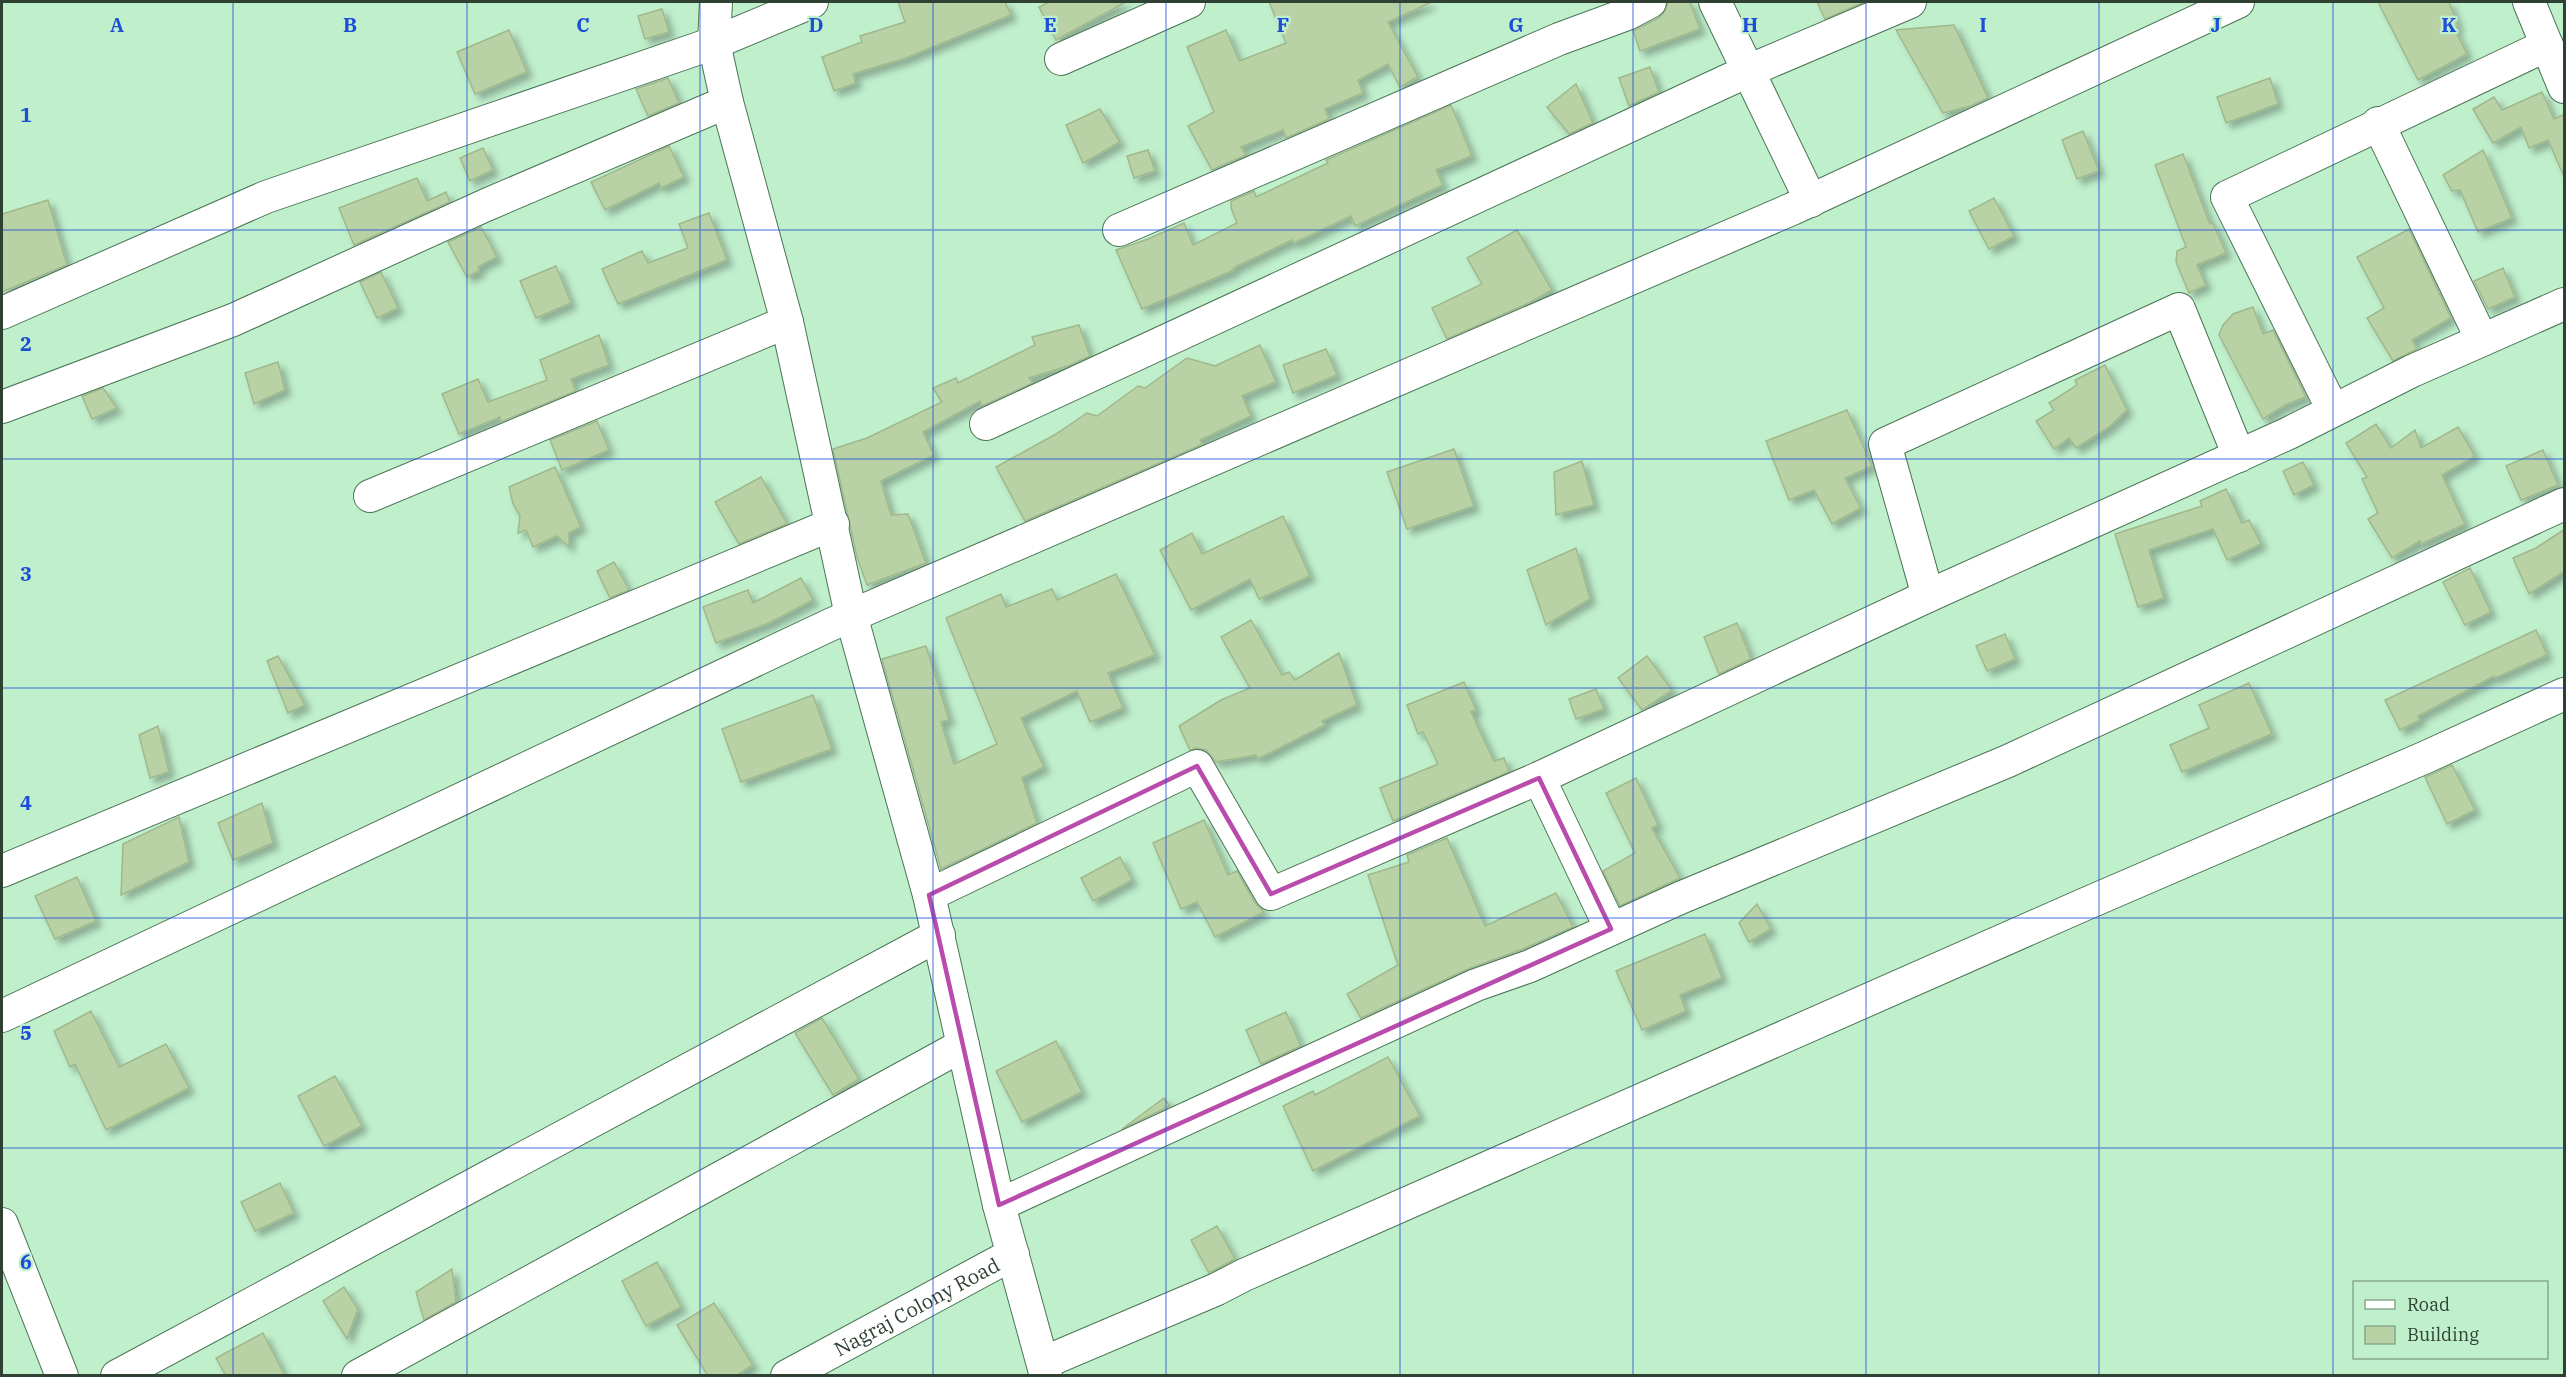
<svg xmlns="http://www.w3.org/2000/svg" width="2566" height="1377" viewBox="0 0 2566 1377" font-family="'IBM Plex Serif',serif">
<defs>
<filter id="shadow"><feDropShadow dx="5.5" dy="5.5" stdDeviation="3" flood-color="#0004"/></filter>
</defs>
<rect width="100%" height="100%" fill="#c0efcc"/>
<g fill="#b8d2a5" stroke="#9fb88c" stroke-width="1.5" filter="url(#shadow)">
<path d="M898,2H1005L1011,15L906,58L853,74L856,83L834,91L822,57L862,42L860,36L905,22Z"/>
<path d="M1049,2H1126L1056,40L1039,7Z"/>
<path d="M1269,2H1432L1388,22L1418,77L1400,87L1388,64L1358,80L1363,93L1325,109L1329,119L1286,138L1283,130L1241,147L1246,155L1212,170L1188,126L1214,112L1187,47L1226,30L1239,61L1286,43Z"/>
<path d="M1668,2H1690L1700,29L1640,51L1633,31L1659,18L1665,11Z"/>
<path d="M1817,2H1865L1825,19Z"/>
<path d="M2378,2H2449L2458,26L2454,28L2467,54L2418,80Z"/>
<path d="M662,9L669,32L645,39L638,16Z"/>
<path d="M1954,25L1988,98L1971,106L1943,113L1896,30Z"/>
<path d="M509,30L527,72L475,94L457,52Z"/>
<path d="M1650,67L1659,92L1629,106L1619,78Z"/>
<path d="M668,78L679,103L648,116L636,89Z"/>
<path d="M2270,78L2278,104L2226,123L2217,97Z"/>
<path d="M1576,84L1593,123L1569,134L1547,107Z"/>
<path d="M2542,92L2554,119L2565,114V179L2548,140L2529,148L2521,127L2493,143L2473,109L2494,97L2502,110Z"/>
<path d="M1451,105L1472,156L1436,170L1443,185L1355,226L1351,216L1294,243L1292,240L1233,268L1234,270L1142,309L1116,250L1148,239L1184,223L1193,245L1237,223L1231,208V201L1254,191L1256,197L1328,163L1326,160Z"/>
<path d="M1100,109L1120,142L1083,163L1066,125Z"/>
<path d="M2083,131L2099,171L2077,179L2062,140Z"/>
<path d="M669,146L684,177L661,188L659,183L605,210L591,182Z"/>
<path d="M483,148L493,170L470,181L460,158Z"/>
<path d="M1148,150L1155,171L1134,178L1127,156Z"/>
<path d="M2483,150L2512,218L2478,232L2460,190L2452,191L2443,175Z"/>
<path d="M2183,154L2210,224L2213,223L2226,253L2197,265L2206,285L2189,293L2176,262L2177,251L2186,247L2155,165Z"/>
<path d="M417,178L427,201L446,192L450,202L354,245L339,208Z"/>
<path d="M1994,198L2014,236L1989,249L1969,211Z"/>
<path d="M48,200L67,265L2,292V214Z"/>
<path d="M709,213L727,260L618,304L602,269L642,251L648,263L688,248L679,224Z"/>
<path d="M481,227L497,257L478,267L479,271L467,277L448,242Z"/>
<path d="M2409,229L2451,318L2412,340L2417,349L2393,361L2367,318L2384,308L2357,257Z"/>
<path d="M1517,230L1552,290L1529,303L1447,339L1432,308L1482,284L1467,258Z"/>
<path d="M556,266L571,303L536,318L520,281Z"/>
<path d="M2503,268L2515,297L2488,309L2474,281Z"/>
<path d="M381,272L398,308L377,318L360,282Z"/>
<path d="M2253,307L2263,334L2273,330L2306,397L2285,405L2263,419L2219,335L2223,325L2233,314Z"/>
<path d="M1079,325L1090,356L1068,366L1029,378L1033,383L982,406L980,401L923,432L934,455L881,481L891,515L908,514L926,563L867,585L857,557L833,449L867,438L942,402L933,388L956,378L958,383L1035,345L1032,337Z"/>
<path d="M599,335L609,365L571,379L576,391L501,422L500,417L459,434L442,394L478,379L488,402L547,380L540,360Z"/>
<path d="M1260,345L1276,382L1242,396L1251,416L1200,440L1202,444L1194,448L1025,521L996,467L1056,434L1087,413L1097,416L1138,386L1145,388L1187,358L1215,366Z"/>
<path d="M1326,349L1337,375L1293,393L1283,365Z"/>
<path d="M278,362L285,390L254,404L245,373Z"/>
<path d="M2105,365L2127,410L2109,427L2076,448L2069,438L2054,449L2036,421L2054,410L2049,403L2077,385L2075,380Z"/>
<path d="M103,388L117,408L92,419L82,396Z"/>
<path d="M1847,410L1872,466L1845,478L1861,508L1832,524L1814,490L1789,500L1766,441Z"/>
<path d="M597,421L609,450L562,470L550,440Z"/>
<path d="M2376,424L2391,448L2415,430L2421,448L2458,427L2475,456L2442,475L2465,524L2421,544L2420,541L2392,558L2368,519L2378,513L2362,479L2367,477L2346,443Z"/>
<path d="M1454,449L1474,506L1407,529L1387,472Z"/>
<path d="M2543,450L2558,485L2521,500L2506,466Z"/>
<path d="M1582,461L1594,505L1556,515L1554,472Z"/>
<path d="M2303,462L2314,485L2294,495L2283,471Z"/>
<path d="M555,467L581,527L569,533V547L557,536L533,547L526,530L518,533L520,516L513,504L509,487Z"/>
<path d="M761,477L787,524L739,544L715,502Z"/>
<path d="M2226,489L2242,523L2249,520L2261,544L2227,560L2213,529L2149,550L2164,598L2138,607L2115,534L2202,506L2200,501Z"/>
<path d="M1283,516L1310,576L1259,599L1250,579L1191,610L1160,550L1192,533L1202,554Z"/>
<path d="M2565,529V571L2529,594L2513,558L2536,548Z"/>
<path d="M1576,548L1590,599L1546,625L1527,570Z"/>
<path d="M614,562L629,590L610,598L597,571Z"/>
<path d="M2470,568L2491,612L2465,625L2443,582Z"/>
<path d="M1116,574L1155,655L1108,673L1123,708L1090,722L1077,691L1021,718L1044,767L1022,778L1037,823L941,869L882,659L926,646L949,720L941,722L954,764L997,744L946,618L1001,594L1006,607L1052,589L1057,600Z"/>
<path d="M801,578L813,600L769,623L716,643L703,607L748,590L753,603Z"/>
<path d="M1251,620L1282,675L1289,672L1295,680L1339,653L1357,705L1322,721L1325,725L1258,759L1256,755L1216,762L1206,750L1197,748L1190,750L1179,726L1221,700L1250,688L1221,637Z"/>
<path d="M1737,623L1751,659L1719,674L1704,637Z"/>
<path d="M2536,630L2547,655L2495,678L2494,676L2418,716L2420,720L2400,730L2385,700Z"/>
<path d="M2005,634L2015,659L1987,671L1976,646Z"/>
<path d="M278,656L305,705L288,713L267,661Z"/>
<path d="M1647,656L1672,690L1642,710L1618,678Z"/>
<path d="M1464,682L1476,710L1471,712L1494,761L1504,758L1509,772L1393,821L1380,788L1438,764L1423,732L1418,734L1407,705Z"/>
<path d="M2249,683L2272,734L2182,772L2170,745L2209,728L2199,705Z"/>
<path d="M1596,689L1604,709L1576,719L1569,699Z"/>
<path d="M813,695L832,749L741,782L722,729Z"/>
<path d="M158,726L169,772L150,778L139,735Z"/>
<path d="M2452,765L2475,810L2447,824L2425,777Z"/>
<path d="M1636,778L1658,825L1652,828L1680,878L1620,906L1603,871L1635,853L1606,793Z"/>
<path d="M262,803L273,843L233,860L218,823Z"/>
<path d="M179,817L189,862L121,895L123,844Z"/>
<path d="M1204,820L1228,875L1237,871L1255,903L1264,912L1215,937L1197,902L1181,909L1153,843Z"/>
<path d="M1447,838L1485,926L1556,893L1573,927L1523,949L1468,969L1361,1018L1347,994L1398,965L1368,875L1409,862L1407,855Z"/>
<path d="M1120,857L1132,880L1093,901L1081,878Z"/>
<path d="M77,877L96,921L55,939L35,896Z"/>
<path d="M1757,904L1771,929L1749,942L1739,923Z"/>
<path d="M1705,934L1722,978L1680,995L1686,1011L1642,1030L1616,971Z"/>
<path d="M91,1011L119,1067L166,1044L189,1088L106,1130L75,1064L70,1067L54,1031Z"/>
<path d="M1286,1012L1301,1046L1261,1064L1246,1030Z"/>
<path d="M822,1018L859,1079L833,1095L795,1033Z"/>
<path d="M1056,1041L1082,1092L1022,1122L996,1071Z"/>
<path d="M1388,1057L1420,1116L1313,1171L1283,1106L1313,1091L1315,1095Z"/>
<path d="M335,1076L362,1126L324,1146L298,1096Z"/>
<path d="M1164,1098L1170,1106L1122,1129Z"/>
<path d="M280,1183L294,1213L255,1231L241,1202Z"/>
<path d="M1217,1226L1235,1259L1209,1273L1191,1240Z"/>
<path d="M657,1262L681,1307L646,1326L622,1281Z"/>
<path d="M452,1269L456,1302L424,1320L416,1292Z"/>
<path d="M344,1287L358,1309L347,1339L323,1301Z"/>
<path d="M714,1303L753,1365L736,1376H708L677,1325Z"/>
<path d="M263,1333L285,1376H226L216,1358Z"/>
</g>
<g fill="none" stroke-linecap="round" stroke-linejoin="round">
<g stroke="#497455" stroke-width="34">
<g id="minor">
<path d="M716,2L714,43L727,102L787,322L851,615L929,895L999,1205L1046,1376"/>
<path d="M1715,2L1811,201"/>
<path d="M2529,2L2564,87"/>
<path d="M1061,59L1189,2"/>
<path d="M2378,123L2482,340"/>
<path d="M1119,230L1559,39L1627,14L1650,2"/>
<path d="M2,313L266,197L714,43L812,2"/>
<path d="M2,407L233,320L486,205L727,102"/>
<path d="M2333,410L2227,197L2547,45"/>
<path d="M986,424L1748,71L1910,2"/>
<path d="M370,496L787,322"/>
<path d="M1928,596L1885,444L2179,309L2239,456"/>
<path d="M1539,778L1611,929"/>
<path d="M2,871L833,524"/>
<path d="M929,895L1197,766L1271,894L1539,778L1928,596L2289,433L2412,371L2564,304"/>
<path d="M2,1016L832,624L1792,209L2238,2"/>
<path d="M999,1205L1476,985L1530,966L1680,898L2008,761L2564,504"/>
<path d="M2,1224L62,1376"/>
<path d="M1043,1363L1217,1289L1244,1275L2083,905L2426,757L2564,694"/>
<path d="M117,1376L939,935"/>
<path d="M358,1376L963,1045"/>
<path id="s1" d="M787,1376L1013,1254"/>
</g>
</g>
<use href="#minor" stroke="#fff" stroke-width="32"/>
</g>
<path fill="none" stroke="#b84bab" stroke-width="4.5" stroke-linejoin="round" d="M1197,766L1271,894L1539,778L1611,929L999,1205L929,895Z"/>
<path fill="none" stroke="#1d4ed8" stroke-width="1.5" stroke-opacity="0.55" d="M233,2V1376M467,2V1376M700,2V1376M933,2V1376M1166,2V1376M1400,2V1376M1633,2V1376M1866,2V1376M2099,2V1376M2333,2V1376M2,230H2564M2,459H2564M2,688H2564M2,918H2564M2,1148H2564"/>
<g text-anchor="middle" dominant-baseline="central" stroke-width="4.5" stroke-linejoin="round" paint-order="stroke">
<g font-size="20" fill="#2e4133" stroke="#c0efcc">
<text stroke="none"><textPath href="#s1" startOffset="147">Nagraj Colony Road</textPath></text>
</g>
</g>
<g font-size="20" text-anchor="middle" font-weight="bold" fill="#1d4ed8" stroke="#c0efcc" stroke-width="4.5" stroke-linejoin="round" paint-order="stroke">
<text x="117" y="32">A</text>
<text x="350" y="32">B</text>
<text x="583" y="32">C</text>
<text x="816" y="32">D</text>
<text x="1050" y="32">E</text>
<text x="1283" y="32">F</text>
<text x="1516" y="32">G</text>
<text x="1750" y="32">H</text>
<text x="1983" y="32">I</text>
<text x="2216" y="32">J</text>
<text x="2449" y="32">K</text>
<text x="26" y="122">1</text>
<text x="26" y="351">2</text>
<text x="26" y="581">3</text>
<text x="26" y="810">4</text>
<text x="26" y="1040">5</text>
<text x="26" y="1269">6</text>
</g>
<rect width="2566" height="1377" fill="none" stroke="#2e4133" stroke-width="6"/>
<rect x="2353" y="1281" width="195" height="78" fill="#c0efcc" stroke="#86a98f" stroke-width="1.5"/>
<rect x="2365" y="1300" width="30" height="9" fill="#ffffff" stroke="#86a98f" stroke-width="1.5"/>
<text x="2407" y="1311" font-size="18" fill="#2e4133">Road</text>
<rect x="2365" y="1326" width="30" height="18" fill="#b8d2a5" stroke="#86a98f" stroke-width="1.5"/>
<text x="2407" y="1341" font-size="18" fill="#2e4133">Building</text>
</svg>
